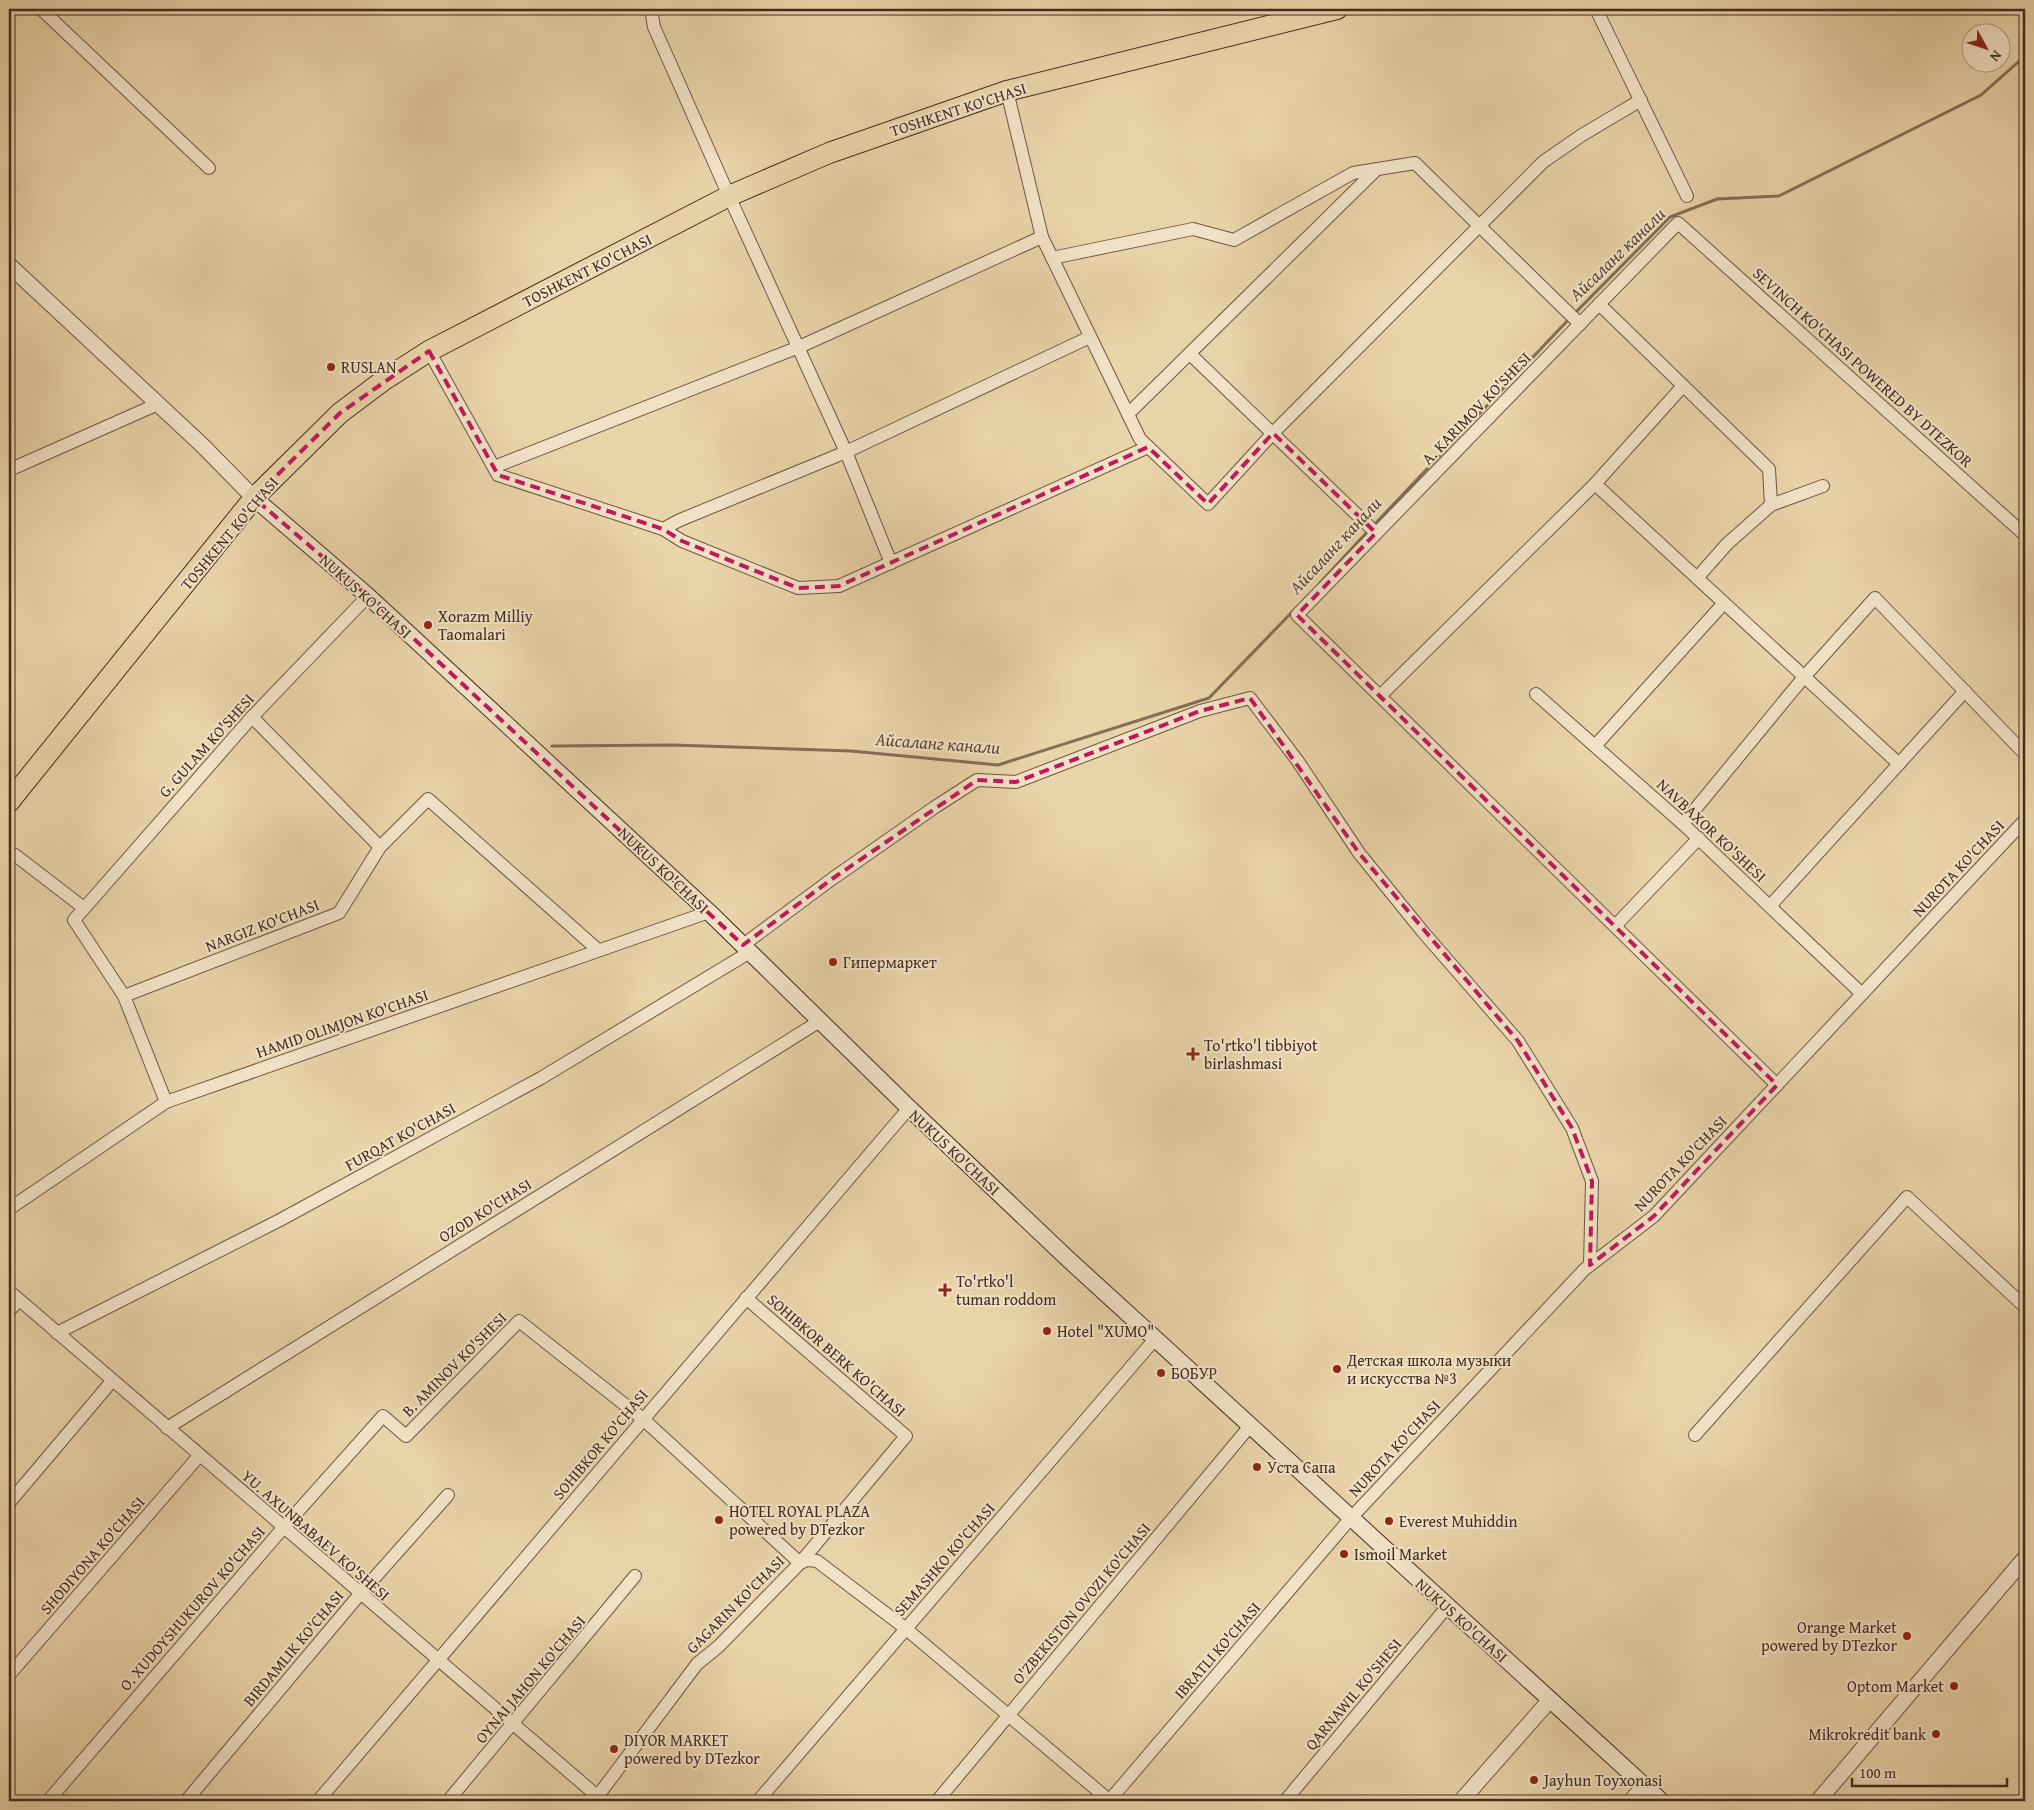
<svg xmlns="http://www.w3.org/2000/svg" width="2034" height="1810" viewBox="0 0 2034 1810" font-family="'Gentium Book Plus',serif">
<rect width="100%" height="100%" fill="#e9d3a8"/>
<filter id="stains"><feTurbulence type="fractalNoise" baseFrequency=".004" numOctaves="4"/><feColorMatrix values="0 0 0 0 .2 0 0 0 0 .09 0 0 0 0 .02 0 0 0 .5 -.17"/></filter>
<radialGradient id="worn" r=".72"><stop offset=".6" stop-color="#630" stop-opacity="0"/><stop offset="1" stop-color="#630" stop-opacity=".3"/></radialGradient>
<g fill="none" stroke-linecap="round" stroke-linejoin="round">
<g stroke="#856e56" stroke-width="3">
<path d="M1574,314L1670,217L1717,199L1779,196L1981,95L2025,56"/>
<path d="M1373,526L1569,319"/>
<path d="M1320,583L1368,531"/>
<path d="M552,746L673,745L851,751L998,765L1209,698L1293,611"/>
</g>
<g stroke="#6c5543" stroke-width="14">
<g id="minor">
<path d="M41,9L209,168"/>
<path d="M651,9L654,27L729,196L846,452L891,563"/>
<path d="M1596,9L1687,196"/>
<path d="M1007,91L1042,237L1140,439L1208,504L1273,433L1543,162L1582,135L1641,100"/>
<path d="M1052,258L1193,229L1234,240L1353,173L1415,163L1580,324"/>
<path d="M1599,304L1769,469L1771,505"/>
<path d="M429,351L498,475L663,529L680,520L846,452L1090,337"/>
<path d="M1190,354L1376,533"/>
<path d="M1128,414L1377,169"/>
<path d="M494,467L799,347L1042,237"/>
<path d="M9,470L158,404"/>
<path d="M1595,484L1899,764"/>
<path d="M663,529L682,541L798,588L839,586L1148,447"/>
<path d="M1697,578L1727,544L1771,505L1823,486"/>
<path d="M1536,694L1683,824L1862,994"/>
<path d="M1380,696L1595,484L1683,386"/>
<path d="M252,717L380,847L428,799L598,950"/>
<path d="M1595,746L1724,603"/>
<path d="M1683,824L1804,677L1875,598L2025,754"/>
<path d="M9,854L15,855L84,908"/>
<path d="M1770,906L1965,691"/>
<path d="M1615,926L1699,838"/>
<path d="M743,945L832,879L935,807L977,780L1016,782L1200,711L1250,698L1297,760L1359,853L1423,932L1518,1041L1572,1128L1592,1181L1590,1265"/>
<path d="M124,996L339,913L380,847"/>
<path d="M1777,1085L1297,615L1678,223L2025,535"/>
<path d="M166,1102L124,996L74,920L252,717L368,596"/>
<path d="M9,1209L166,1102L709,912"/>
<path d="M9,1291L603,1801"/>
<path d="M9,1311L19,1300"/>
<path d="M57,1333L280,1220L541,1078L750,952"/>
<path d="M167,1428L820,1021"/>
<path d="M1695,1435L1907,1197L2025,1307"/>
<path d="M9,1503L112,1381"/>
<path d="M9,1675L199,1456"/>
<path d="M48,1801L283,1528L383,1416L406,1436L519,1321L643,1419L800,1563L807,1560L817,1561L905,1628L1110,1801"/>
<path d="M186,1801L360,1594L448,1495"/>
<path d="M318,1801L909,1108"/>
<path d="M448,1801L635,1576"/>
<path d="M594,1801L697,1664L719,1646L800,1563L906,1436L746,1298"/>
<path d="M758,1801L1155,1339"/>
<path d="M937,1801L1250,1426"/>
<path d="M1109,1801L1350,1519L1585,1269L1654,1216L2025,820"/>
<path d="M1285,1801L1447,1607"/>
<path d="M1629,1801L1643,1785"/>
</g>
</g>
<g stroke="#6c5543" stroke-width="17">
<g id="tertiary">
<path d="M9,265L203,446L254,498"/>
<path d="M1461,1801L1550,1700"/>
<path d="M1818,1801L2025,1558"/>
</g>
</g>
<g stroke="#432b21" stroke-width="18">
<path id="secondary" d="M254,498L368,596L709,912L909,1108L1068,1259L1661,1801"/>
</g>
<g stroke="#432b21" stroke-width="22">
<path id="trunk" d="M9,802L254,498L340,413L384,380L429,351L729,196L829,153L1007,91L1337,9"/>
</g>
<use href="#minor" stroke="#f1e2c6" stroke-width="12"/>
<use href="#tertiary" stroke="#f1e2c6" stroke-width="15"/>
<use href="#secondary" stroke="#f1e2c6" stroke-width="16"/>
<use href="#trunk" stroke="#e9d3a8" stroke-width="20"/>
</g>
<path fill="none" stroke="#c2185b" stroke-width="4" stroke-dasharray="10 6" stroke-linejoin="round" d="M429,351L498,475L663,529L682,541L798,588L839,586L1148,447L1208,504L1273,433L1376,533L1297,615L1777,1085L1654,1216L1590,1265L1592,1181L1572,1128L1518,1041L1359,853L1250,698L1200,711L1016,782L977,780L832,879L743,945L368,596L254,498L340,413Z"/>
<g fill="#8f2418" stroke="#f1e2c6" stroke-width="2">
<circle cx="331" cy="367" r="5"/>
<circle cx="428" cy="625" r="5"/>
<circle cx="833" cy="962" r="5"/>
<path d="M1190.5 1046.5h5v5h5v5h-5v5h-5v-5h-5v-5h5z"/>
<path d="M942.5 1282.5h5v5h5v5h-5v5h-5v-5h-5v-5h5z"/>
<circle cx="1047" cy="1331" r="5"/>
<circle cx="1337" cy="1369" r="5"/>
<circle cx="1161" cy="1373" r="5"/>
<circle cx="1257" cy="1467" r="5"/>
<circle cx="719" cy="1520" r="5"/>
<circle cx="1389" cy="1521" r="5"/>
<circle cx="1344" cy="1554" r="5"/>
<circle cx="1907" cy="1636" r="5"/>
<circle cx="1954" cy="1686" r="5"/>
<circle cx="1936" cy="1734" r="5"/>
<circle cx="614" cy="1749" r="5"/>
<circle cx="1534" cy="1780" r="5"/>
</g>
<g text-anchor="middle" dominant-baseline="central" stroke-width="4" stroke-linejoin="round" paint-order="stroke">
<g font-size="16" fill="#432b21" stroke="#f1e2c6">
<text transform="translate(958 109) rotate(-18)">TOSHKENT KO'CHASI</text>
<text transform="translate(587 270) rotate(-27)">TOSHKENT KO'CHASI</text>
<text transform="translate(1863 367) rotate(42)">SEVINCH KO'CHASI POWERED BY DTEZKOR</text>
<text transform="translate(1476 408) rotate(-46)">A. KARIMOV KO'SHESI</text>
<text transform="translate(229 533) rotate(-50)">TOSHKENT KO'CHASI</text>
<text transform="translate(366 596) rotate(42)">NUKUS KO'CHASI</text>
<text transform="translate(206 745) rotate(-48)">G. GULAM KO'SHESI</text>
<text transform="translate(1712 830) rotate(43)">NAVBAXOR KO'SHESI</text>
<text transform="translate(1958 868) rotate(-47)">NUROTA KO'CHASI</text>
<text transform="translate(664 870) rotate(43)">NUKUS KO'CHASI</text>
<text transform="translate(262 925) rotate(-21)">NARGIZ KO'CHASI</text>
<text transform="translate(342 1023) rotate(-19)">HAMID OLIMJON KO'CHASI</text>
<text transform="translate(400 1136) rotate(-29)">FURQAT KO'CHASI</text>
<text transform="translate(955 1152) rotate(43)">NUKUS KO'CHASI</text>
<text transform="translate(1680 1163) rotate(-46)">NUROTA KO'CHASI</text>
<text transform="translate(485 1210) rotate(-32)">OZOD KO'CHASI</text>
<text transform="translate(837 1355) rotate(41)">SOHIBKOR BERK KO'CHASI</text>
<text transform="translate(454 1364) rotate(-45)">B. AMINOV KO'SHESI</text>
<text transform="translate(600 1444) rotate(-50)">SOHIBKOR KO'CHASI</text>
<text transform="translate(1394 1448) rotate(-47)">NUROTA KO'CHASI</text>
<text transform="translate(316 1535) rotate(41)">YU. AXUNBABAEV KO'SHESI</text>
<text transform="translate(92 1555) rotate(-49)">SHODIYONA KO'CHASI</text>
<text transform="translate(944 1559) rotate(-49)">SEMASHKO KO'CHASI</text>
<text transform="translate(1081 1603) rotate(-50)">O'ZBEKISTON OVOZI KO'CHASI</text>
<text transform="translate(735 1604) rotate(-45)">GAGARIN KO'CHASI</text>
<text transform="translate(192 1608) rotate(-49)">O. XUDOYSHUKUROV KO'CHASI</text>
<text transform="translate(1462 1620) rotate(42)">NUKUS KO'CHASI</text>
<text transform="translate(293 1648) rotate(-50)">BIRDAMLIK KO'CHASI</text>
<text transform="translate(1217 1650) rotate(-49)">IBRATLI KO'CHASI</text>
<text transform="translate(530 1679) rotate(-50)">OYNAI JAHON KO'CHASI</text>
<text transform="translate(1353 1694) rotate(-50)">QARNAWIL KO'SHESI</text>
</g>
<g font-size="16" fill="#432b21" stroke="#f1e2c6" text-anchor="start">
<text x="341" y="367">RUSLAN</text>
<text x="438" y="616">Xorazm Milliy<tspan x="438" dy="18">Taomalari</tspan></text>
<text x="843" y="962">Гипермаркет</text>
<text x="1204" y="1045">To'rtko'l tibbiyot<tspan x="1204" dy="18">birlashmasi</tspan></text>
<text x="956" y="1281">To'rtko'l<tspan x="956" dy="18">tuman roddom</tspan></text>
<text x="1057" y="1331">Hotel "XUMO"</text>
<text x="1347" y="1360">Детская школа музыки<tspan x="1347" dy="18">и искусства №3</tspan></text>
<text x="1171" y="1373">БОБУР</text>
<text x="1267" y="1467">Уста Сапа</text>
<text x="729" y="1511">HOTEL ROYAL PLAZA<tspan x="729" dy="18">powered by DTezkor</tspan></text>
<text x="1399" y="1521">Everest Muhiddin</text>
<text x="1354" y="1554">Ismoil Market</text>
<text x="1897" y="1627" text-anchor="end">Orange Market<tspan x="1897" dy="18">powered by DTezkor</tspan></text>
<text x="1944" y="1686" text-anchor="end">Optom Market</text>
<text x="1926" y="1734" text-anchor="end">Mikrokredit bank</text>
<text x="624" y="1740">DIYOR MARKET<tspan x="624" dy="18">powered by DTezkor</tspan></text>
<text x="1544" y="1780">Jayhun Toyxonasi</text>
</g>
<g font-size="18" font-style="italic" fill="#5e4737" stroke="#f1e2c6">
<text transform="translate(1617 254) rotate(-44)">Айсаланг канали</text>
<text transform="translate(1335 545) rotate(-47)">Айсаланг канали</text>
<text transform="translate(938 743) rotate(4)">Айсаланг канали</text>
</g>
</g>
<rect width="2034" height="1810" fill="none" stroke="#e9d3a8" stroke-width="30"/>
<rect x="10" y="10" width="2014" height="1790" fill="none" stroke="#432b21" stroke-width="2.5"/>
<rect x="15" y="15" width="2004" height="1780" fill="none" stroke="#432b21"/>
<g transform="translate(1986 48) rotate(130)"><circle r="24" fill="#f1e2c6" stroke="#ab9984"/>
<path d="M0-4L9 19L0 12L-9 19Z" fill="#8f2418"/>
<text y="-8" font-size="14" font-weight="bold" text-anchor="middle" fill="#432b21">N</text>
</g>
<path d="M1852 1778v8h155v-8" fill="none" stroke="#432b21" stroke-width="2.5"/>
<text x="1859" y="1778" font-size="15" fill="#432b21" stroke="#f1e2c6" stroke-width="4" paint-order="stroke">100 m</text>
<rect width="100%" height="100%" filter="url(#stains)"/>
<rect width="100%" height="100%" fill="url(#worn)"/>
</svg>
